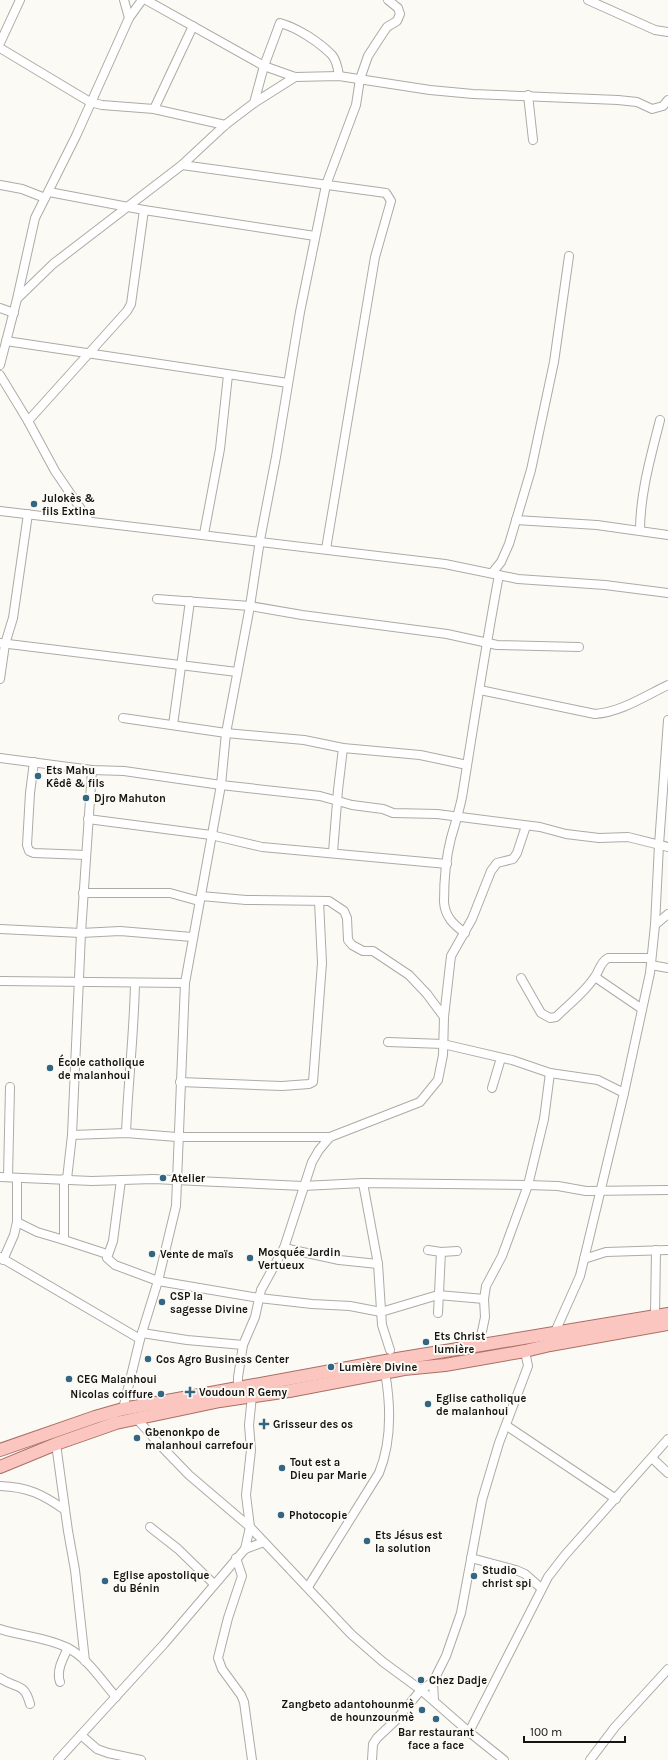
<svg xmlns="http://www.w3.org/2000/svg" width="668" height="1760" viewBox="0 0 668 1760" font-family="Karla,sans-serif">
<rect width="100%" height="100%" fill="#fcfaf5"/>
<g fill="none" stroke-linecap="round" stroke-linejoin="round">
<g stroke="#acaba5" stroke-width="10">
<g id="street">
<path d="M124,0L129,18"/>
<path d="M146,0L264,66L295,77L339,76L430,90L473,94L618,100L637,102L652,109L663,106L668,100"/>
<path d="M588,0L655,30L668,32"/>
<path d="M0,43L20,0"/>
<path d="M0,48L90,102L102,105L154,109L225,125"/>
<path d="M528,95L533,140"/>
<path d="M254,103L264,66L280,23C298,28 319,42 332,55C337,61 338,69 339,76"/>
<path d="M154,109L193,26"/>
<path d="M182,165L386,193L391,201L375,257L326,549"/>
<path d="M0,185L22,189L45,198"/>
<path d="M49,192L144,210L315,236"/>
<path d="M18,298L53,264L182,165L225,125L254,103L295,77"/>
<path d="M0,308L14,313"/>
<path d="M6,341L288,383"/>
<path d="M0,365L17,299L35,218L76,136L129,18L142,0"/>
<path d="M0,375L28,421L55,471L89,521"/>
<path d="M28,421L127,311L131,304L144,210"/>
<path d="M0,511L445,564L518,579L605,585L668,593"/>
<path d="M516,520L597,525L668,535"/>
<path d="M640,531C640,493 651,456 660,420"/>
<path d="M204,534L220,449L228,375"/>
<path d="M492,573L501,562L509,544L531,470L554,362L569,256"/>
<path d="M157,599L250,606L302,615L447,634L497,645L579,647"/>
<path d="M0,643L237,672"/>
<path d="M0,679L5,644L13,618L28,514"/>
<path d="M480,690L595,714C621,712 645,696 668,685"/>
<path d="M123,718L226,733L304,740L343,748L420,755L467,765"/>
<path d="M173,725L190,601"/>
<path d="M0,758L92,770L124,771L221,785L320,796L352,805L383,809L393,813L437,814L540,827L566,834L599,838L628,837L668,847"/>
<path d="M34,762L30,793L27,845L29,851L34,853L86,855"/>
<path d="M88,819L211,835L262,847L447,864"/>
<path d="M333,852L338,790L343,748"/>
<path d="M83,893H170L199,901"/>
<path d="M201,896L246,900L329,901L344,911L347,918L348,940L352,945L363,951H373L409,975L427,994L444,1017"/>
<path d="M655,925L668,914"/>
<path d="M0,929L81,933L120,931L192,937"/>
<path d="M465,933C454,925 445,917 444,902C444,882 446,857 451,838C455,824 459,812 462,797C474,723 485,649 499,575"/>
<path d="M651,965L668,968"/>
<path d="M595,977L642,1009"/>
<path d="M521,978L541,1013L550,1018L556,1017C568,1005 584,993 594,978C600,971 599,963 608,958H651"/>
<path d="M0,981L185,983"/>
<path d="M388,1042L443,1044L512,1060L550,1073L598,1080L624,1093"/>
<path d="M180,1082L282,1086L309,1084L313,1082L322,963L319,901"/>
<path d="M492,1088L501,1058"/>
<path d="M126,1133C128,1083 134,1034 135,983"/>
<path d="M72,1135L126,1133L177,1137H330"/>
<path d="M0,1177L92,1181L153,1179L303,1186L363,1183L528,1185L558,1186L586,1191L668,1190"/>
<path d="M8,1177L10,1087"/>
<path d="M17,1178V1222L37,1232L64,1240"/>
<path d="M64,1179V1240L107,1254"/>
<path d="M67,1179L72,1135L81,933L92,770"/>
<path d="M121,1180L113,1241L107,1258L115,1265L158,1281L259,1298L312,1304L350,1306L381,1312L438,1295L484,1299L485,1317L479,1346"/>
<path d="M363,1183L378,1264L382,1325L390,1350"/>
<path d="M284,1248L339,1260L378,1264"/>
<path d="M428,1250L441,1252L438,1313"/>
<path d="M441,1252L457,1251"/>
<path d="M0,1257L140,1339"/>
<path d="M584,1259L606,1252L668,1250"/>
<path d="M3,1260L14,1235L17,1222"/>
<path d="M484,1299L486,1286L502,1256L528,1185L544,1119L550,1073"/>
<path d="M655,1316L656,1250"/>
<path d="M555,1332L580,1276L624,1093L650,973L655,925L659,845L668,720"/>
<path d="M142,1333L187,1340L243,1345"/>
<path d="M238,1388V1377L243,1345L255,1317L261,1290L284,1248L312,1162L319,1150L330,1137L420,1102L438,1080L443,1055L444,1017L451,956L472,919L491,871L497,863L513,859L517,853L526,826"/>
<path d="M123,1409L140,1339L158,1281L176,1206L185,983L221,785L226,733L250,606L260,540L276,457L300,312L326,185L356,105L360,79L368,56L379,39L387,27L397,21L400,14L398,8L388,0"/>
<path d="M137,1419L160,1445L189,1475L250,1527L351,1634L383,1662L421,1690L469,1732L504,1760"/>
<path d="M507,1426L616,1499"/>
<path d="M56,1444L68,1531L75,1570L85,1661"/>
<path d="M652,1458L668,1473"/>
<path d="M0,1486C28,1487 42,1494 65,1510"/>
<path d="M150,1527L178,1549L214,1584"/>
<path d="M245,1549L250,1527L246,1495L251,1450L249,1425L252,1396"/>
<path d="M236,1558L242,1576L228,1618L218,1658L222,1669L241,1695L244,1702L252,1760"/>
<path d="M471,1558L516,1570L525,1574L541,1588"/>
<path d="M308,1587L379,1473C392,1441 391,1406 385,1372"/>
<path d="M0,1629C21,1636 45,1637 66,1647C87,1657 101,1680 116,1697"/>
<path d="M0,1678C15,1689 24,1681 30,1704"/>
<path d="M60,1682C56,1671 63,1658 68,1648"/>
<path d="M434,1701L433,1682L446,1656L461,1613L482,1500L499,1443L528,1366L525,1351"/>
<path d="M469,1732L548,1577L565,1555L668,1439"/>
<path d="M81,1735L97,1749L108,1753L141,1760"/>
<path d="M58,1760L164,1644L245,1549L264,1542"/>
<path d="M372,1760L373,1744L377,1738L396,1720L421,1690L433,1682"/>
<path d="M590,1760L615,1727L668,1669"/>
</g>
</g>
<g stroke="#a96f66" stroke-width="14">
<g id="primary">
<path d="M0,1450L95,1417L123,1409L391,1360L668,1314"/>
<path d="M0,1467L56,1444L116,1423L220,1401L289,1391L404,1369L445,1365L525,1351L550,1345L668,1324"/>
</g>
</g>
<use href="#street" stroke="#fff" stroke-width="8"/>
<use href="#primary" stroke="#fbc6bf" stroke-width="12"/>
</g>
<g fill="#346583" stroke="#fcfaf5" stroke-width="1.5">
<circle cx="34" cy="504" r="4"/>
<circle cx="38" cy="776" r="4"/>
<circle cx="86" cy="798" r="4"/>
<circle cx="50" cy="1068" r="4"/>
<circle cx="163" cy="1178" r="4"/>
<circle cx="152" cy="1254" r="4"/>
<circle cx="250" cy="1258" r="4"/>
<circle cx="162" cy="1302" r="4"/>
<circle cx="426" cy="1342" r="4"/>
<circle cx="148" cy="1359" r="4"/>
<circle cx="331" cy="1367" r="4"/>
<circle cx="69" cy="1379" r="4"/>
<path d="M188 1386h4v4h4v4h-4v4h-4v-4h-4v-4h4z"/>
<circle cx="161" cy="1394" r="4"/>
<circle cx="428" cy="1404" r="4"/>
<path d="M262 1418h4v4h4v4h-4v4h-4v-4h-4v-4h4z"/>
<circle cx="137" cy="1438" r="4"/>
<circle cx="282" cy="1468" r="4"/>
<circle cx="281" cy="1515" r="4"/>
<circle cx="367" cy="1541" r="4"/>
<circle cx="474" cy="1576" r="4"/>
<circle cx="105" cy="1581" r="4"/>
<circle cx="421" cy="1680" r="4"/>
<circle cx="422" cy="1710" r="4"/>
<circle cx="436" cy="1719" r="4"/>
</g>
<g text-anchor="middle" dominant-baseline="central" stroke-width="4" stroke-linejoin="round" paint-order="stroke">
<g font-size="11" font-weight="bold" fill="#151412" stroke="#fcfaf5" text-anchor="start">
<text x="42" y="498">Julokès &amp;<tspan x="42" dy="13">fils Extina</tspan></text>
<text x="46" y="770">Ets Mahu<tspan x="46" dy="13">Kêdê &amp; fils</tspan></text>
<text x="94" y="798">Djro Mahuton</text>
<text x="58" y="1062">École catholique<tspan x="58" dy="13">de malanhoui</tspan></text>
<text x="171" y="1178">Atelier</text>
<text x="258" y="1252">Mosquée Jardin<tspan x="258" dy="13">Vertueux</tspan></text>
<text x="160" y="1254">Vente de maïs</text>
<text x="170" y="1296">CSP la<tspan x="170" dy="13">sagesse Divine</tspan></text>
<text x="434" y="1336">Ets Christ<tspan x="434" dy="13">lumière</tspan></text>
<text x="156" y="1359">Cos Agro Business Center</text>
<text x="339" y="1367">Lumière Divine</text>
<text x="77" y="1379">CEG Malanhoui</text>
<text x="199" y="1392">Voudoun R Gemy</text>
<text x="153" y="1394" text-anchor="end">Nicolas coiffure</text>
<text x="436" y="1398">Eglise catholique<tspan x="436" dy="13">de malanhoui</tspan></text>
<text x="273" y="1424">Grisseur des os</text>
<text x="145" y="1432">Gbenonkpo de<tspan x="145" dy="13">malanhoui carrefour</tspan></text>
<text x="290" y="1462">Tout est a<tspan x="290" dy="13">Dieu par Marie</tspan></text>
<text x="289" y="1515">Photocopie</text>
<text x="375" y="1535">Ets Jésus est<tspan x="375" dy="13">la solution</tspan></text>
<text x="482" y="1570">Studio<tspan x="482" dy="13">christ spi</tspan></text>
<text x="113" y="1575">Eglise apostolique<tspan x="113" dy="13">du Bénin</tspan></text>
<text x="429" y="1680">Chez Dadje</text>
<text x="414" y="1704" text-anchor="end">Zangbeto adantohounmè<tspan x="414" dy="13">de hounzounmè</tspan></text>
<text x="436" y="1732" text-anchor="middle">Bar restaurant<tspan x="436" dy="13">face a face</tspan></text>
</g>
</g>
<path d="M524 1736v6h101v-6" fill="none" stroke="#151412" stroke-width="2"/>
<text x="530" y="1736" font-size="12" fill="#151412" stroke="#fcfaf5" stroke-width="3" paint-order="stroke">100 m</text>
</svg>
